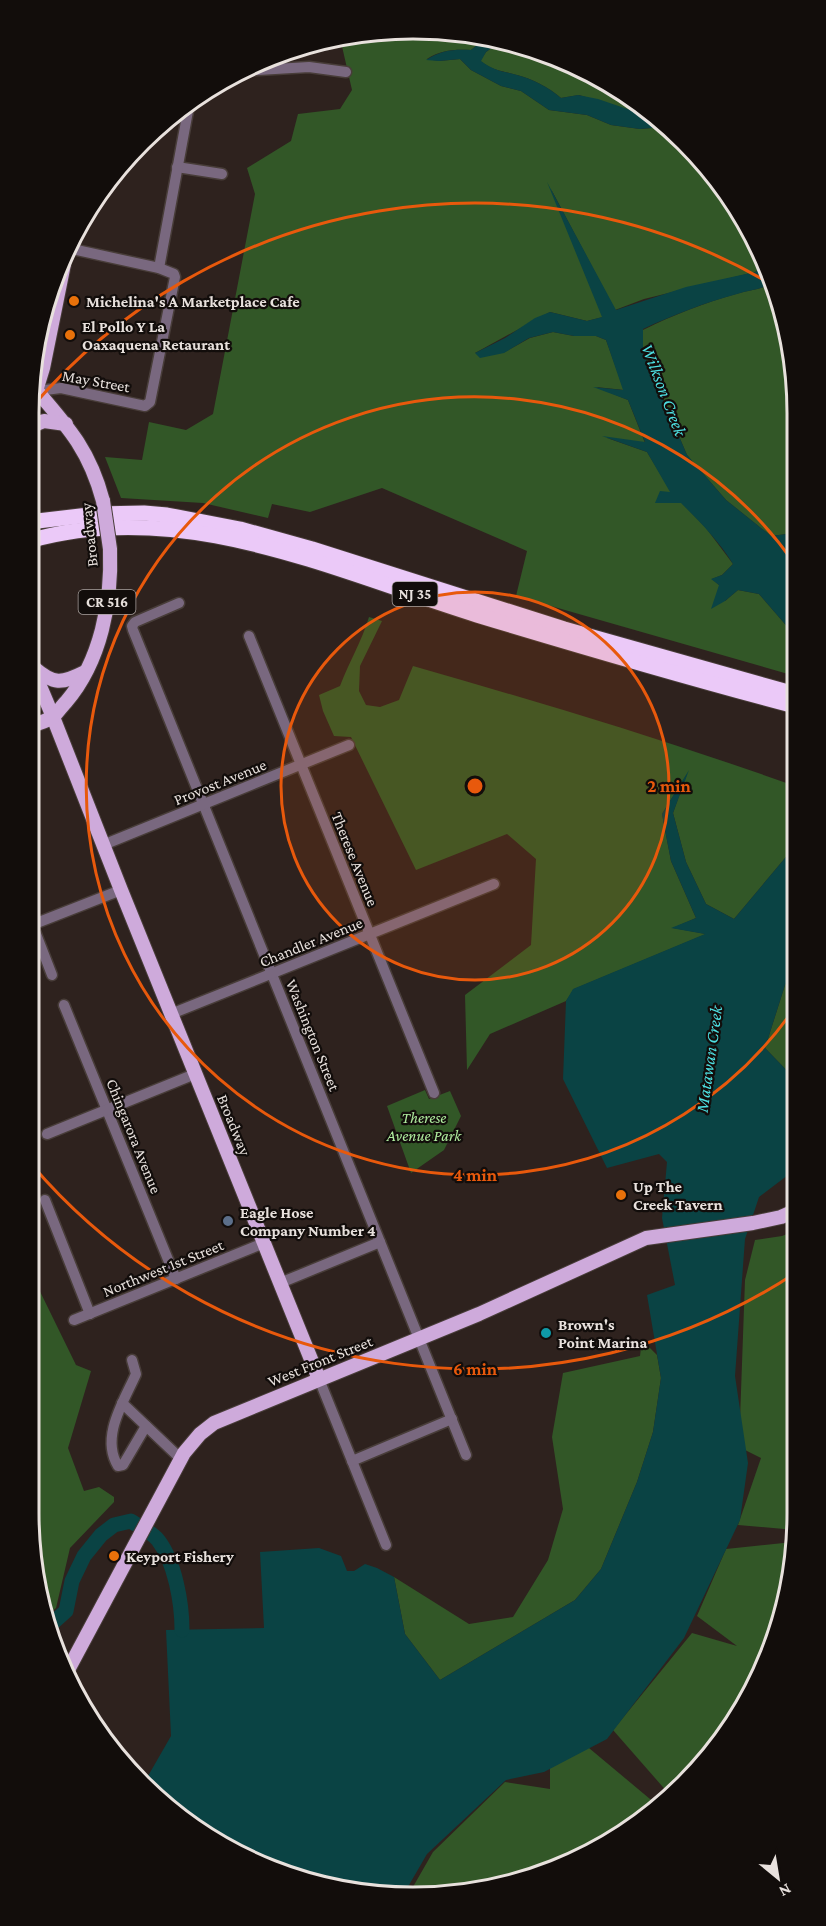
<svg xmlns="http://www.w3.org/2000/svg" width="826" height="1926" viewBox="0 0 826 1926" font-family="'Crimson Pro',serif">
<rect width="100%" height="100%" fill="#2e221e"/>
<g fill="#325727">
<path d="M388,29L481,42L471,50C455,49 440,50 427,59L439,61L460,59L471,70L501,86L521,91L549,110L587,115L611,125L640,129L663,127L718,179L768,265L755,272L644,299L615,310L551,189L603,317L587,321L550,312L475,353H503L530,338L553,332L574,336H596L606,340L624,390L596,387L628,400L645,443L607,438L647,452L671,492L706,528L733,564L722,575L712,579L719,585L725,601L738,590L759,594L791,631L795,632V676L516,596L527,551L382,488L310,512L272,504L268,518L203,503L121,498L105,457L142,460L149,422L186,430L213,414L255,194L247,168L291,141L298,114L340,109L352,90L341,42Z"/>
<path d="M497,44L537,49L627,93L648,113L642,114L579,95L561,98C548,87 533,79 517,75C500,70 496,72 480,61L486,52Z"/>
<path d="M773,283L794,362L795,533L771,536L726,500L687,455L643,352V330C673,315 704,303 736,294C749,290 761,290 773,283Z"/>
<path d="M369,617L382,621L360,666L359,691L366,705L380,707L399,700L413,666C542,703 669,741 795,786L796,845L734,919L706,904L686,862L673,813L687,774L662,814L671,861L696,918L673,928L706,934L574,989L566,1001L490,1034L467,1070L465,995L531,945L536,859L507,834L416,870L351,737L334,736L323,711L319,695L340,686C349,662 362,641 369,617Z"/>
<path d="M796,965V1080L765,1048L785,985Z"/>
<path d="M425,1090L429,1099L450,1091L461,1116L444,1150L411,1173L387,1106Z"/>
<path d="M797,1230V1513L795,1530L738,1525L761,1458L739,1447L745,1280L755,1240L782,1236Z"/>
<path d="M29,1269L76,1365L91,1371L68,1448L84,1491L99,1487L114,1497V1502L70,1548L56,1608L46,1616L29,1513Z"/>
<path d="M642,1340L657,1355L661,1378L653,1432L637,1482L601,1569L575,1600L440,1680L405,1634L394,1577L469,1624L513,1617L548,1560L563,1509L552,1437L563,1373L640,1356Z"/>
<path d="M793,1542L777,1637L702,1766L669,1794L613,1730L692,1633L737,1646L697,1616L726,1549Z"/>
<path d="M583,1743L656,1804L605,1846L464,1894L410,1892L433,1852L505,1782L550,1789V1765Z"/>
</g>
<g fill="#0a4344">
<path d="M481,42L497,44L486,52L481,61C494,71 502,71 517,75C533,79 548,87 561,98L578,95L598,99L642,114L648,113L663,127L640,129L611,125L587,115L549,110L521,91L501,86L471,70L460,59L439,61L426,60C441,50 455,49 471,50Z"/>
<path d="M547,182L616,310L686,287L755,272L768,266L773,283C761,290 749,290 737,294C704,303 673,315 643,329V352L687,455L726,500L771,536L795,533V593L790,596L795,611V632L791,631L759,594L738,590L725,601L711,609L719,585L711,579L722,575L733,564C719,541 700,522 681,503H655L660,491L670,492L647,452L602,436L645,442L628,400L593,387L623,390L606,340L596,336H574L553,332L529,338L504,353L480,358L475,353L505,338L535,318L550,312L587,321L602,317Z"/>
<path d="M689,770L673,813L686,862L706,904L734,919L796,845V965L785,985L765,1048L796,1080V1169L759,1197L745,1239L735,1376L748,1463L740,1520L684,1638L607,1739L544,1772L506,1780L427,1854L405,1892L338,1890L221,1846L144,1783L171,1736L166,1630L264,1628L260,1552L319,1548L341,1556L347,1571H354L365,1564L377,1568L394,1577L405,1634L440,1680L575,1600L601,1569L637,1482L653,1432L661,1378L647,1295L675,1285L662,1218L667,1162L659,1154L607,1168L563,1079L566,1001L573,989L705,934L671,928L696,918L671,861L662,814Z"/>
</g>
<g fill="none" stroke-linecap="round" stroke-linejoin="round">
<path stroke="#0a4344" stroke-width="15" d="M47,1628L66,1611L72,1581L84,1556L101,1535L114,1525L131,1521C139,1527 152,1532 158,1540C175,1562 182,1603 182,1630"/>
<g stroke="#483d39" stroke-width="13">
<g id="minor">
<path d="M240,71L309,67L346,72"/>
<path d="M177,167L222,174"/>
<path d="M159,268L188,111"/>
<path d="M37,391L61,388L145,406L150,402L175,277L174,274L159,268L72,249"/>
<path d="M179,603L135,622L132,626L133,630L466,1455"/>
<path d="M249,636L434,1093"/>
<path d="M103,845L349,745"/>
<path d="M29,916L52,975"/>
<path d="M29,926L121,890"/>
<path d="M64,1005L176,1279"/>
<path d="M171,1014L494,884"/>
<path d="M47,1134L195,1074"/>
<path d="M45,1200L90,1314"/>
<path d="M280,1283L380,1242"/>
<path d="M74,1320L264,1243"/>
<path d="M132,1360L136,1374C124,1401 100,1437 118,1466L123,1465L146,1426"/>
<path d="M319,1379L386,1545"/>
<path d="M122,1403L181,1459"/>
<path d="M352,1461L452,1419"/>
</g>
</g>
<g stroke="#483d39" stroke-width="16">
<g id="major">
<path d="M37,391C70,429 90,452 103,501"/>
<path d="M29,414L43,368L64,264"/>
<path d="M29,427L44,421L66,424"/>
<path d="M29,660L53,717L121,890L319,1379"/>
<path d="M33,667C54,685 61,684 85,672"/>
<path d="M29,727C36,724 48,721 54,716C58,712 62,706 66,702C101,661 112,602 110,549"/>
<path d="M68,1670L184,1453L200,1434L214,1423L479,1314L646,1238L753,1223L781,1217L797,1210"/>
</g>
</g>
<g stroke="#483d39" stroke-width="17">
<g id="highway">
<path d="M29,522L97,514L144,513L167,515L240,529L312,549L564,629L795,694"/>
<path d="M29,541C181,497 333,570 477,615C583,647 689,678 795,706"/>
</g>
</g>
<use href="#minor" stroke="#79687f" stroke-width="10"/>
<use href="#major" stroke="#ceaadb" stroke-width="14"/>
<use href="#highway" stroke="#ebc9f8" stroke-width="15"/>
<g stroke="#483d39" stroke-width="16" stroke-linecap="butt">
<path id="major-bridge" d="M103,501L110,549"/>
</g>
<use href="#major-bridge" stroke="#ceaadb" stroke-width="14"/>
</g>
<circle cx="475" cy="786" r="194" fill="#e8590c" fill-opacity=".12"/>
<g fill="none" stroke="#e8590c" stroke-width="3">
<circle cx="475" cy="786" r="194"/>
<path d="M796 1006A389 389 0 1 1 794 563"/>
<path d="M797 1272A583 583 0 0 1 32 1165M32 407A583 583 0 0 1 771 284"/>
</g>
<g fill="#e8710a" stroke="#120d0b" stroke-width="2">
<circle cx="74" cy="301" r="6"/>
<circle cx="70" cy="335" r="6"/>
<circle cx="621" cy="1195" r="6"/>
<circle cx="114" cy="1556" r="6"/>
</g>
<circle fill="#5c6f8a" stroke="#120d0b" stroke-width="2" cx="228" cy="1221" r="6"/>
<circle fill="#0f9aa8" stroke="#120d0b" stroke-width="2" cx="546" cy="1333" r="6"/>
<g text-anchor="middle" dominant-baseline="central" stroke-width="4.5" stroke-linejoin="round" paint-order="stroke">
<g fill="#120d0b" stroke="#a8a19e" stroke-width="1.5">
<rect x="392.5" y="582" width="45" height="24" rx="4.5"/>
<rect x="78.5" y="590" width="57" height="24" rx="4.5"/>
</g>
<g font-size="15" font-weight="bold" fill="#e8e1dd">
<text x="415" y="594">NJ 35</text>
<text x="107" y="602">CR 516</text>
</g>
<g font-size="16" font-weight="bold" fill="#e8e1dd" stroke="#120d0b" text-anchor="start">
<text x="86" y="301">Michelina's A Marketplace Cafe</text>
<text x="82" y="326">El Pollo Y La<tspan x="82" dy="18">Oaxaquena Retaurant</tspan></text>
<text x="633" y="1186">Up The<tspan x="633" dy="18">Creek Tavern</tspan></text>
<text x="240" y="1212">Eagle Hose<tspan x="240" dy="18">Company Number 4</tspan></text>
<text x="558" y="1324">Brown's<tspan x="558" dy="18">Point Marina</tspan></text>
<text x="126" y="1556">Keyport Fishery</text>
</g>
<g font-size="16" fill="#e8e1dd" stroke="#120d0b">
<text transform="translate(96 381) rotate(10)">May Street</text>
<text transform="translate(89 535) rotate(-96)">Broadway</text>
<text transform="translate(220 782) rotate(-22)">Provost Avenue</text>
<text transform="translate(355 859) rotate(68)">Therese Avenue</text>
<text transform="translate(311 942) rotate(-22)">Chandler Avenue</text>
<text transform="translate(313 1035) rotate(68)">Washington Street</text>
<text transform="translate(234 1125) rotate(68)">Broadway</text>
<text transform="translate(134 1136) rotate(68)">Chingarora Avenue</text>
<text transform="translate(163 1268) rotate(-22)">Northwest 1st Street</text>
<text transform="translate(320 1361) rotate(-22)">West Front Street</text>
</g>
<g font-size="16" font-style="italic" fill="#afec9e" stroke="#120d0b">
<text x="424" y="1117">Therese<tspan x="424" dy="18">Avenue Park</tspan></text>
</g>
<g font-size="18" font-style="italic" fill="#4ddfe1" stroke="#120d0b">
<text transform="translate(664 390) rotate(69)">Wilkson Creek</text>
<text transform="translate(709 1059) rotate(-82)">Matawan Creek</text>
</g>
</g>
<path d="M0 0H826V1926H0ZM413 39H413A374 374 0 0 1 787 413V1513A374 374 0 0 1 413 1887H413A374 374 0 0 1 39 1513V413A374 374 0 0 1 413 39Z" fill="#120d0b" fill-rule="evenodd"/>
<path fill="none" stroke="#e8e1dd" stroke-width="3" d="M413 39H413A374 374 0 0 1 787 413V1513A374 374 0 0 1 413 1887H413A374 374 0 0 1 39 1513V413A374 374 0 0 1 413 39Z"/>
<circle cx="475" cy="786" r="9" fill="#e8590c" stroke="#120d0b" stroke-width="3"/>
<g font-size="18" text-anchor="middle" font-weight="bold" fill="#e8590c" stroke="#120d0b" stroke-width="4.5" stroke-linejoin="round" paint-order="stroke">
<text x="669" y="792">2 min</text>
<text x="475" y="1181">4 min</text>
<text x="475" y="1375">6 min</text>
</g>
<g transform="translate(778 1878) rotate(150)" stroke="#120d0b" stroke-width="4.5" paint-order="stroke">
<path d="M0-4.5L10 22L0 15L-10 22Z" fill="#e8e1dd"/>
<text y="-9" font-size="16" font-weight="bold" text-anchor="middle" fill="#e8e1dd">N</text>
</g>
</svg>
